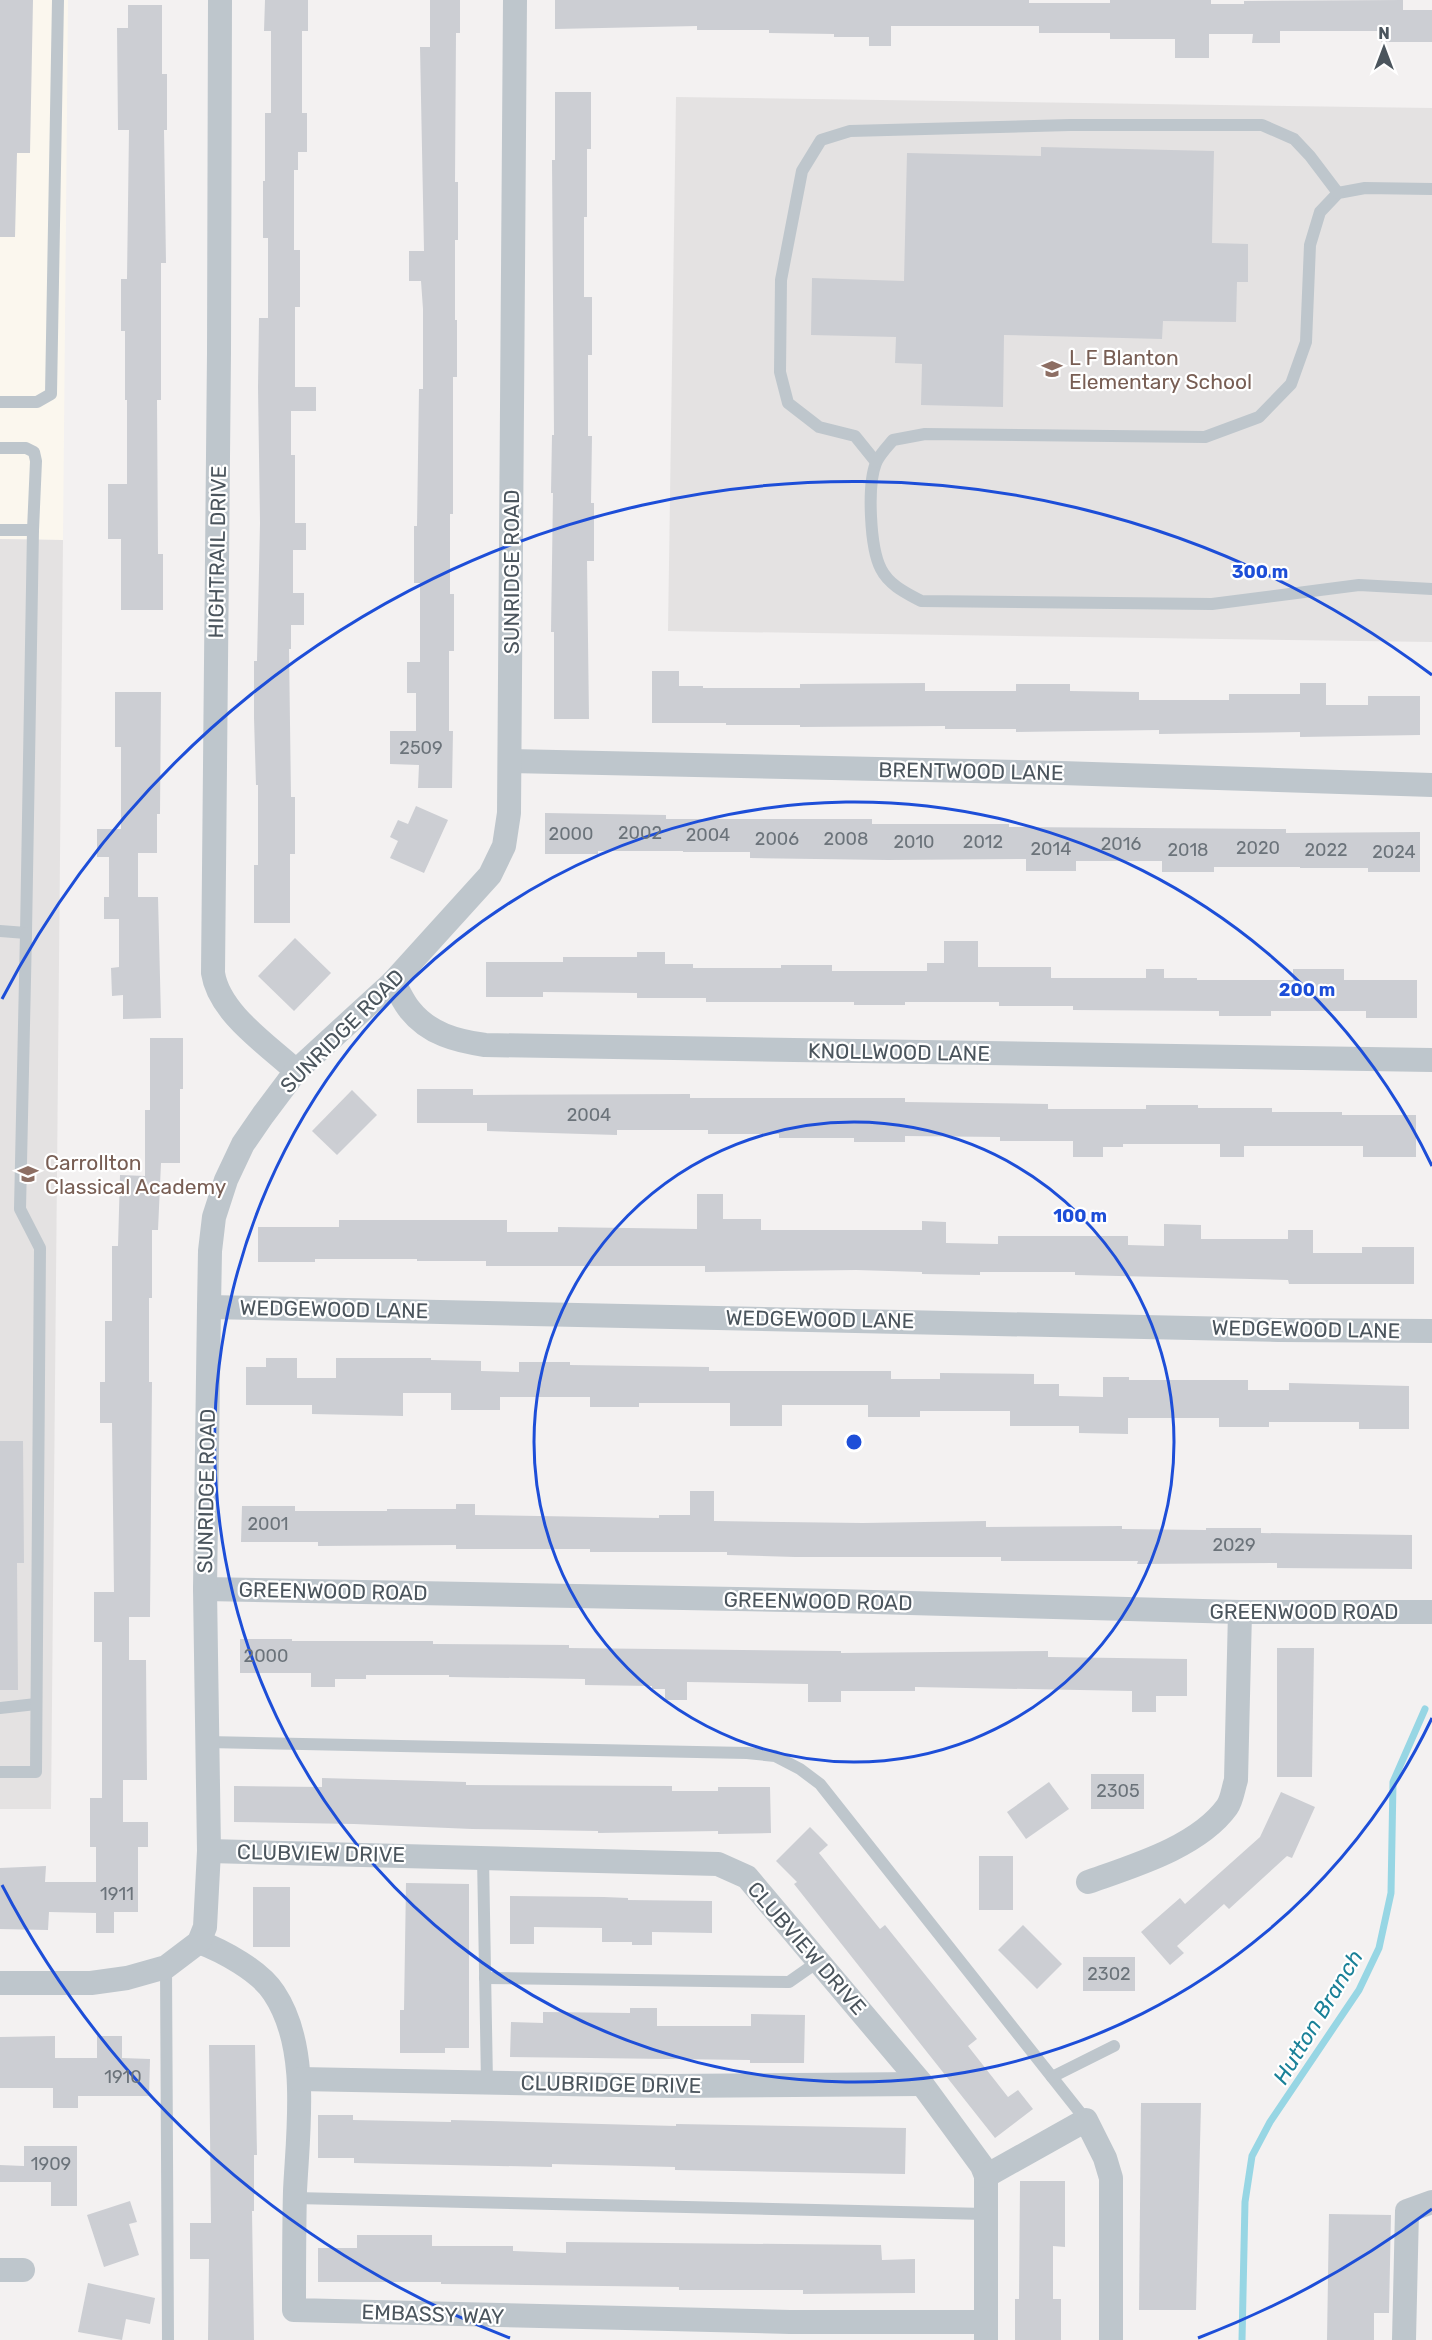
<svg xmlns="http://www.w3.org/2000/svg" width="1432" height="2340" viewBox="0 0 1432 2340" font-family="Rubik,sans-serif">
<rect width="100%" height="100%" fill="#f3f1f1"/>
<path fill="#fbf7ee" d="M0,0H68L63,540L0,539Z"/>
<g fill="#e4e2e2">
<path d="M676,97L1432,108V642L668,631Z"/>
<path d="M0,539L63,540L51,1809H0Z"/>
</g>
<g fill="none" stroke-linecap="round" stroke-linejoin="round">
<path stroke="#97d6e4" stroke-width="7" d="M1242,2340L1245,2202L1252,2156L1270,2122L1359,1990L1379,1948L1391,1893L1393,1782L1425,1709"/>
</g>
<g fill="#ccced3">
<path d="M0,0H33L30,153H17L15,237H0Z"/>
<path d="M265,0H308V31H302V113H307V152H298V170H294V250H300V307H295V387H316V411H291V455H295V523H306V550H293V593H304V625H291V649H289L291,797H295V854H290V923H254V865H258V785H256L254,718V661H257L260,523L258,387L259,318H268V238H263V181H265V113H271V31H264Z"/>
<path d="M430,0H460V33H456L455,182H458V240H455V320H457V377H453V514H450V594H454V651H449V731H453L452,788H418L419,765L390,764V731H416V693H407V662H420V583H414V526H417L419,389H423V309L421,281H409V251H424L420,47H430Z"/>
<path d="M555,0H1029V3H1110V0H1211V4H1244V1L1403,0V10H1432V42H1381V31H1280V43H1252L1253,34H1209V58H1175V39H1110V33H1039V26H891V46H869V37H834V34L769,33V30H697V26L555,29Z"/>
<path d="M128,5H162V74H167V130H164L166,263H161V400H157L158,554H163V610H121V539H108V484H127V400H125V331H121V279H127L129,130H118L117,28H128Z"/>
<path d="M555,92H591V149H587V217H584V297H592V355H588V436H592L591,503H594V561H587L589,719H554V632H551L553,493H551L552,435H554L552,160H555Z"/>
<path d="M1041,147L1214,151L1212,243L1248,244V282H1237L1236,322L1163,321L1162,339L1004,335L1003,407L921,405L922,364L895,363L896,337L811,335L812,278L904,281L907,153L1041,156Z"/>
<path d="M652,671H679V686H703V688H800V684L925,683V691H1016V684H1070V691L1139,692V700H1229V694H1300V683H1326V705H1368V696H1420V735L1300,737V732L1159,734V730L1016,732V729H945V726L800,727V725H726V723H652Z"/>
<path d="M115,692H161L160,814H157V853H138V897H158L161,1018L123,1019V995L112,996L111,968L119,967V919H104V897H109V857H97V829H121V747H115Z"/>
<path d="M416,806L448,820L424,873L390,858L398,841L390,837L398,820L408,824Z"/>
<path d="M545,813L666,815V819H872V824H1009V827L1286,829V833L1420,832V872H1368V868H1300V867H1214V872H1162V861H1076V871H1026V859L888,860L750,858V852H683V851H598V854H545Z"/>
<path d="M295,938L331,973L294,1011L258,976Z"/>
<path d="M944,941H978V967H1051V978H1146V969H1164V978H1197V980H1293V969H1344V980H1417V1018H1366V1011H1271V1016H1219V1011L1073,1010V1006H999V1002H905V1005H854V1002H706V998H637V993L543,992V997H486V962H563V957H637V952H665V964H693V968H781V965H832V971H927V963H944Z"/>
<path d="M150,1038H183V1089H180V1163H161L158,1230H152V1298H149V1382H152L150,1617H129V1660H146L147,1780H123V1822H148V1847H138V1912H114V1933H96V1913L49,1912L48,1930L0,1929V1868L46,1866L45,1882H96V1847H90V1798H102V1642H94V1592H114L112,1423H100V1382H105V1321H112V1246H118L120,1175L145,1176V1110H150Z"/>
<path d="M417,1089H473V1095L690,1094V1098H905V1102L1048,1104V1109H1146V1105H1198V1108H1272V1112H1342V1115H1416V1157H1363V1146H1244V1157H1220V1144H1123V1147H1103V1157H1073V1141H1000V1137L905,1136V1142H854V1138H779V1134H708V1130H617V1135L487,1131V1123H417Z"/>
<path d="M352,1090L377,1115L337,1155L312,1131Z"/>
<path d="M697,1194H723V1219H761V1230H922V1221L946,1222V1243L998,1244V1236H1128V1245L1164,1246V1224L1201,1225V1239H1288V1230H1313V1253H1362V1247H1414V1284H1289L1288,1280L1075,1275V1272H980V1275L922,1274V1272L856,1270L705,1272V1266H486V1261H417V1259H315V1262H258V1227H339V1220H507V1232H558V1227L697,1229Z"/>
<path d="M266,1358H297V1378H336V1358H431V1360L481,1361V1371L519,1372V1362H570V1365L709,1367V1371H891V1379H940V1373L1034,1374V1384H1059V1396L1103,1397V1377H1129V1380H1248V1390H1289V1383L1409,1386V1429H1359V1422H1269V1427H1219V1418H1128V1434L1079,1433V1426H1010V1411H920V1417H868V1405H782V1426H730V1403H639V1407H590V1397H500V1410H451V1393H403V1416L312,1414V1405H246V1367H266Z"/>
<path d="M0,1441H23L24,1563H17L18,1690H0Z"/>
<path d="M690,1491H714V1521L863,1523L986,1521V1527L1122,1526V1529L1206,1530V1528H1261V1533L1412,1535V1569L1277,1568V1563L1137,1564L1138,1561H1001V1557H795L727,1555V1552H590V1549H456V1545L318,1546V1542H241L242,1506H295V1511H387V1509H456V1504H475V1515L659,1518V1515H690Z"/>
<path d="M240,1639H292V1641H433V1644L569,1645V1648L841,1651V1653L1048,1651V1657L1187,1659V1696H1156V1712H1132V1691L915,1687V1691H841V1702H808V1684L687,1682V1700H665V1689H652V1686L585,1685V1679L449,1677V1675H366V1679H335V1687H311V1673H240Z"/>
<path d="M1277,1648H1314L1312,1777H1277Z"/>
<rect x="1091" y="1774" width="53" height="35"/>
<path d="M322,1778L466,1782V1785L672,1786V1791H718V1787H770L771,1833L718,1834V1831L598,1833V1831L472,1829L354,1824L234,1822V1786L322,1787Z"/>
<path d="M1049,1782L1069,1809L1026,1839L1007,1812Z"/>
<path d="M1281,1792L1315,1807L1292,1858L1287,1856L1229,1909L1224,1904L1177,1946L1184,1953L1170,1965L1141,1932L1180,1898L1185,1904L1260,1837Z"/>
<path d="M810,1827L828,1845L819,1853L880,1929L885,1925L977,2039L968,2046L1008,2097L1018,2090L1033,2109L995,2138L794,1884L797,1882L776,1861Z"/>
<rect x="979" y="1856" width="34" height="54"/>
<path d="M406,1883L469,1884V2048H445V2053H400V2010H404Z"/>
<rect x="253" y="1887" width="37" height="60"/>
<path d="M510,1896L604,1897L628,1898V1900L712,1901V1933L652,1932V1945H632V1942H602V1928L534,1927V1944H510Z"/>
<path d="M1023,1925L1062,1964L1037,1989L998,1950Z"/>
<rect x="1083" y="1957" width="52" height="34"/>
<path d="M630,2008H657V2026H751V2014L805,2015L804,2063H750V2060L510,2057L511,2022L543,2023V2012L630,2013Z"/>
<path d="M55,2036V2058H97V2036H122V2058L150,2059L149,2096H78V2108H53V2088H0V2037Z"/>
<path d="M209,2045H255L257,2155H254V2211H252L254,2340H208L209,2259H190V2223H211Z"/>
<path d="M1141,2103H1201L1196,2310H1139Z"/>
<path d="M318,2115H353V2120L451,2122V2120L676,2126V2124L906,2128L905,2174L675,2170V2167L552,2164V2167L354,2163V2158H318Z"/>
<path d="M24,2146H77V2206H51V2182H0V2165L24,2166Z"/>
<path d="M1020,2181H1065V2247L1053,2246V2299H1061V2340H1015V2299H1019Z"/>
<path d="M130,2201L137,2222L129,2224L139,2255L104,2267L87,2215Z"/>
<path d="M1329,2214L1391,2215L1389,2313H1374V2340H1327Z"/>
<path d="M357,2235H432V2246H513V2251L566,2253V2242L881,2245L882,2260L915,2259V2293L803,2294V2290H679V2287L441,2284V2282H318V2248H357Z"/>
<path d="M88,2283L155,2298L150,2324L126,2319L122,2340L78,2332Z"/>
</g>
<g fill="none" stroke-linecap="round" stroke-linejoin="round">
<g stroke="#bec6cc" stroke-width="12">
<path d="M1432,189L1365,188L1338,193L1320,212L1310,245L1306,342L1291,384L1259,417L1205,437L925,434L893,440C887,447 879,455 876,463C867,485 870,548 881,569C889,585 906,593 921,601L1212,604L1359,585L1432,589"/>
<path d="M0,402H37L51,394L58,0"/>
<path d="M0,448H26L34,452L36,461L33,530"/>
<path d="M876,462L855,436L819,427L788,403L780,372L781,280L802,171L821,140L850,131L1070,125H1262L1294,139L1310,156L1338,193"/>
<path d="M0,530H33L26,933L0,931"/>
<path d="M0,1708L36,1704"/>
<path d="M207,1742L747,1753L775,1756L800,1769L820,1784L1086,2120"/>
<path d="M0,1772H36L40,1248L20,1209L26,933"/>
<path d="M483,1857L487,2083"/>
<path d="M166,1967L168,2340"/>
<path d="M485,1978L789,1982L819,1961"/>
<path d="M1052,2077L1114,2046"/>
<path d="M295,2198L986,2214"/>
</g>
<g stroke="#bec6cc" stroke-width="24">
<path d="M220,0L219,353L213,973C219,1013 268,1045 296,1071"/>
<path d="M510,761L1061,773L1432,785"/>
<path d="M393,982C399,991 403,1002 410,1010C429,1034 457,1041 485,1045L1432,1060"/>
<path d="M209,1307L1278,1330L1432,1331"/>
<path d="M205,1589L837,1601L1240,1612H1432"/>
<path d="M209,1851L718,1864L747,1877L922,2084L982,2166L986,2176V2340"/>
<path d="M1088,1882C1133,1866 1198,1847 1227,1807C1232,1800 1233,1789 1236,1780L1240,1612"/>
<path d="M199,1942C223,1951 260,1971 274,1993C310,2047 298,2129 295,2191C294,2230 294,2270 294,2310L790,2322H986"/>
<path d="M0,1983H91L127,1978L166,1967L199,1942L205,1927L209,1851L205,1589L209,1307L210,1251L214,1217L226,1180L243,1144L263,1115L296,1071L393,982L490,875L504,846L509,813L515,0"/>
<path d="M299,2079L670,2086L922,2084"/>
<path d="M986,2176L1086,2120L1105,2158L1111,2178V2340"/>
<path d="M0,2270H23"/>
<path d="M1404,2340L1407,2211L1432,2202"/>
</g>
</g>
<g fill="none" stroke="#1d4ed8" stroke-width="3">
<circle cx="854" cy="1442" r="320"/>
<path d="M1432 1718A640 640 0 1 1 1432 1166"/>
<path d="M1432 2209A960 960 0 0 1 1198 2338M510 2338A960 960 0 0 1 2 1885M2 999A960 960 0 0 1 1432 675"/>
</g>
<defs>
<g id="school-bare" transform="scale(1.62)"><path d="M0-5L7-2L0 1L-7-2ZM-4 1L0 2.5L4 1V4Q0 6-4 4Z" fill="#8d6e63" stroke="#fff" stroke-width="2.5" paint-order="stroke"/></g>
</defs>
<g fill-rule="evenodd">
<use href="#school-bare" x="1052" y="369"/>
<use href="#school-bare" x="28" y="1174"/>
</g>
<g text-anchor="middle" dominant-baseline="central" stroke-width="4.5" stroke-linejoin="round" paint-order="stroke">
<g font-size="18" fill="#6b737a">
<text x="421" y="748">2509</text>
<text x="640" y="833">2002</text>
<text x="571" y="834">2000</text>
<text x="708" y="835">2004</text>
<text x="777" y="839">2006</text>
<text x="846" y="839">2008</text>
<text x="914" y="842">2010</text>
<text x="983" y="842">2012</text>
<text x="1121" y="844">2016</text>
<text x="1258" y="848">2020</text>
<text x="1051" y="849">2014</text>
<text x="1188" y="850">2018</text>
<text x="1326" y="850">2022</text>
<text x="1394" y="852">2024</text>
<text x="589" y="1115">2004</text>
<text x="268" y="1524">2001</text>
<text x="1234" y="1545">2029</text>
<text x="266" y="1656">2000</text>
<text x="1118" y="1791">2305</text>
<text x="117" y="1894">1911</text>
<text x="1109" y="1974">2302</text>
<text x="123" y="2077">1910</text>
<text x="51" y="2164">1909</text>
</g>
<g font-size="21" fill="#785e54" stroke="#fff" text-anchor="start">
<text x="1069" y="357">L F Blanton<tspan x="1069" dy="24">Elementary School</tspan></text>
<text x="45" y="1162">Carrollton<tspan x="45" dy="24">Classical Academy</tspan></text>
</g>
<g font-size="21" fill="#4b555d" stroke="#fff">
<text transform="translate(217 552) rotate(-89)">HIGHTRAIL DRIVE</text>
<text transform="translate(511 572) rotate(-90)">SUNRIDGE ROAD</text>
<text transform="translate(971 771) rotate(1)">BRENTWOOD LANE</text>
<text transform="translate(342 1031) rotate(-45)">SUNRIDGE ROAD</text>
<text transform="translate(899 1052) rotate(1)">KNOLLWOOD LANE</text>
<text transform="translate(334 1309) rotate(1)">WEDGEWOOD LANE</text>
<text transform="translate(820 1319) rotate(1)">WEDGEWOOD LANE</text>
<text transform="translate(1306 1329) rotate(1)">WEDGEWOOD LANE</text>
<text transform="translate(206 1491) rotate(-89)">SUNRIDGE ROAD</text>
<text transform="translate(333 1591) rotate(1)">GREENWOOD ROAD</text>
<text transform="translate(818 1601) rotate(1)">GREENWOOD ROAD</text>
<text x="1304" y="1611">GREENWOOD ROAD</text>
<text transform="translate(321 1853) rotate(1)">CLUBVIEW DRIVE</text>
<text transform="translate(807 1948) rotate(49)">CLUBVIEW DRIVE</text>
<text transform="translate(611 2084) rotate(1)">CLUBRIDGE DRIVE</text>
<text transform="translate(433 2314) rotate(2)">EMBASSY WAY</text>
</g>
<g font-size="22" font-style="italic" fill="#1a8198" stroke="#fff">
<text transform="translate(1318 2017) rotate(-59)">Hutton Branch</text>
</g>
</g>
<circle cx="854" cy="1442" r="9" fill="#1d4ed8" stroke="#fff" stroke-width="3"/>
<g font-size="18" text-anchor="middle" font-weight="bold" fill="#1d4ed8" stroke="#fff" stroke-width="4.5" stroke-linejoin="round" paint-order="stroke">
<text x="1260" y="578">300 m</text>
<text x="1307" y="996">200 m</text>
<text x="1080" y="1222">100 m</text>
</g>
<g transform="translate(1384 48)" stroke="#ffffff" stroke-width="4.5" paint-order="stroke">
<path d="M0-4.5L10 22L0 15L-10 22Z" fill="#4b555d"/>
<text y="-9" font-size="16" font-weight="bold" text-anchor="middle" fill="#4b555d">N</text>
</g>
</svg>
